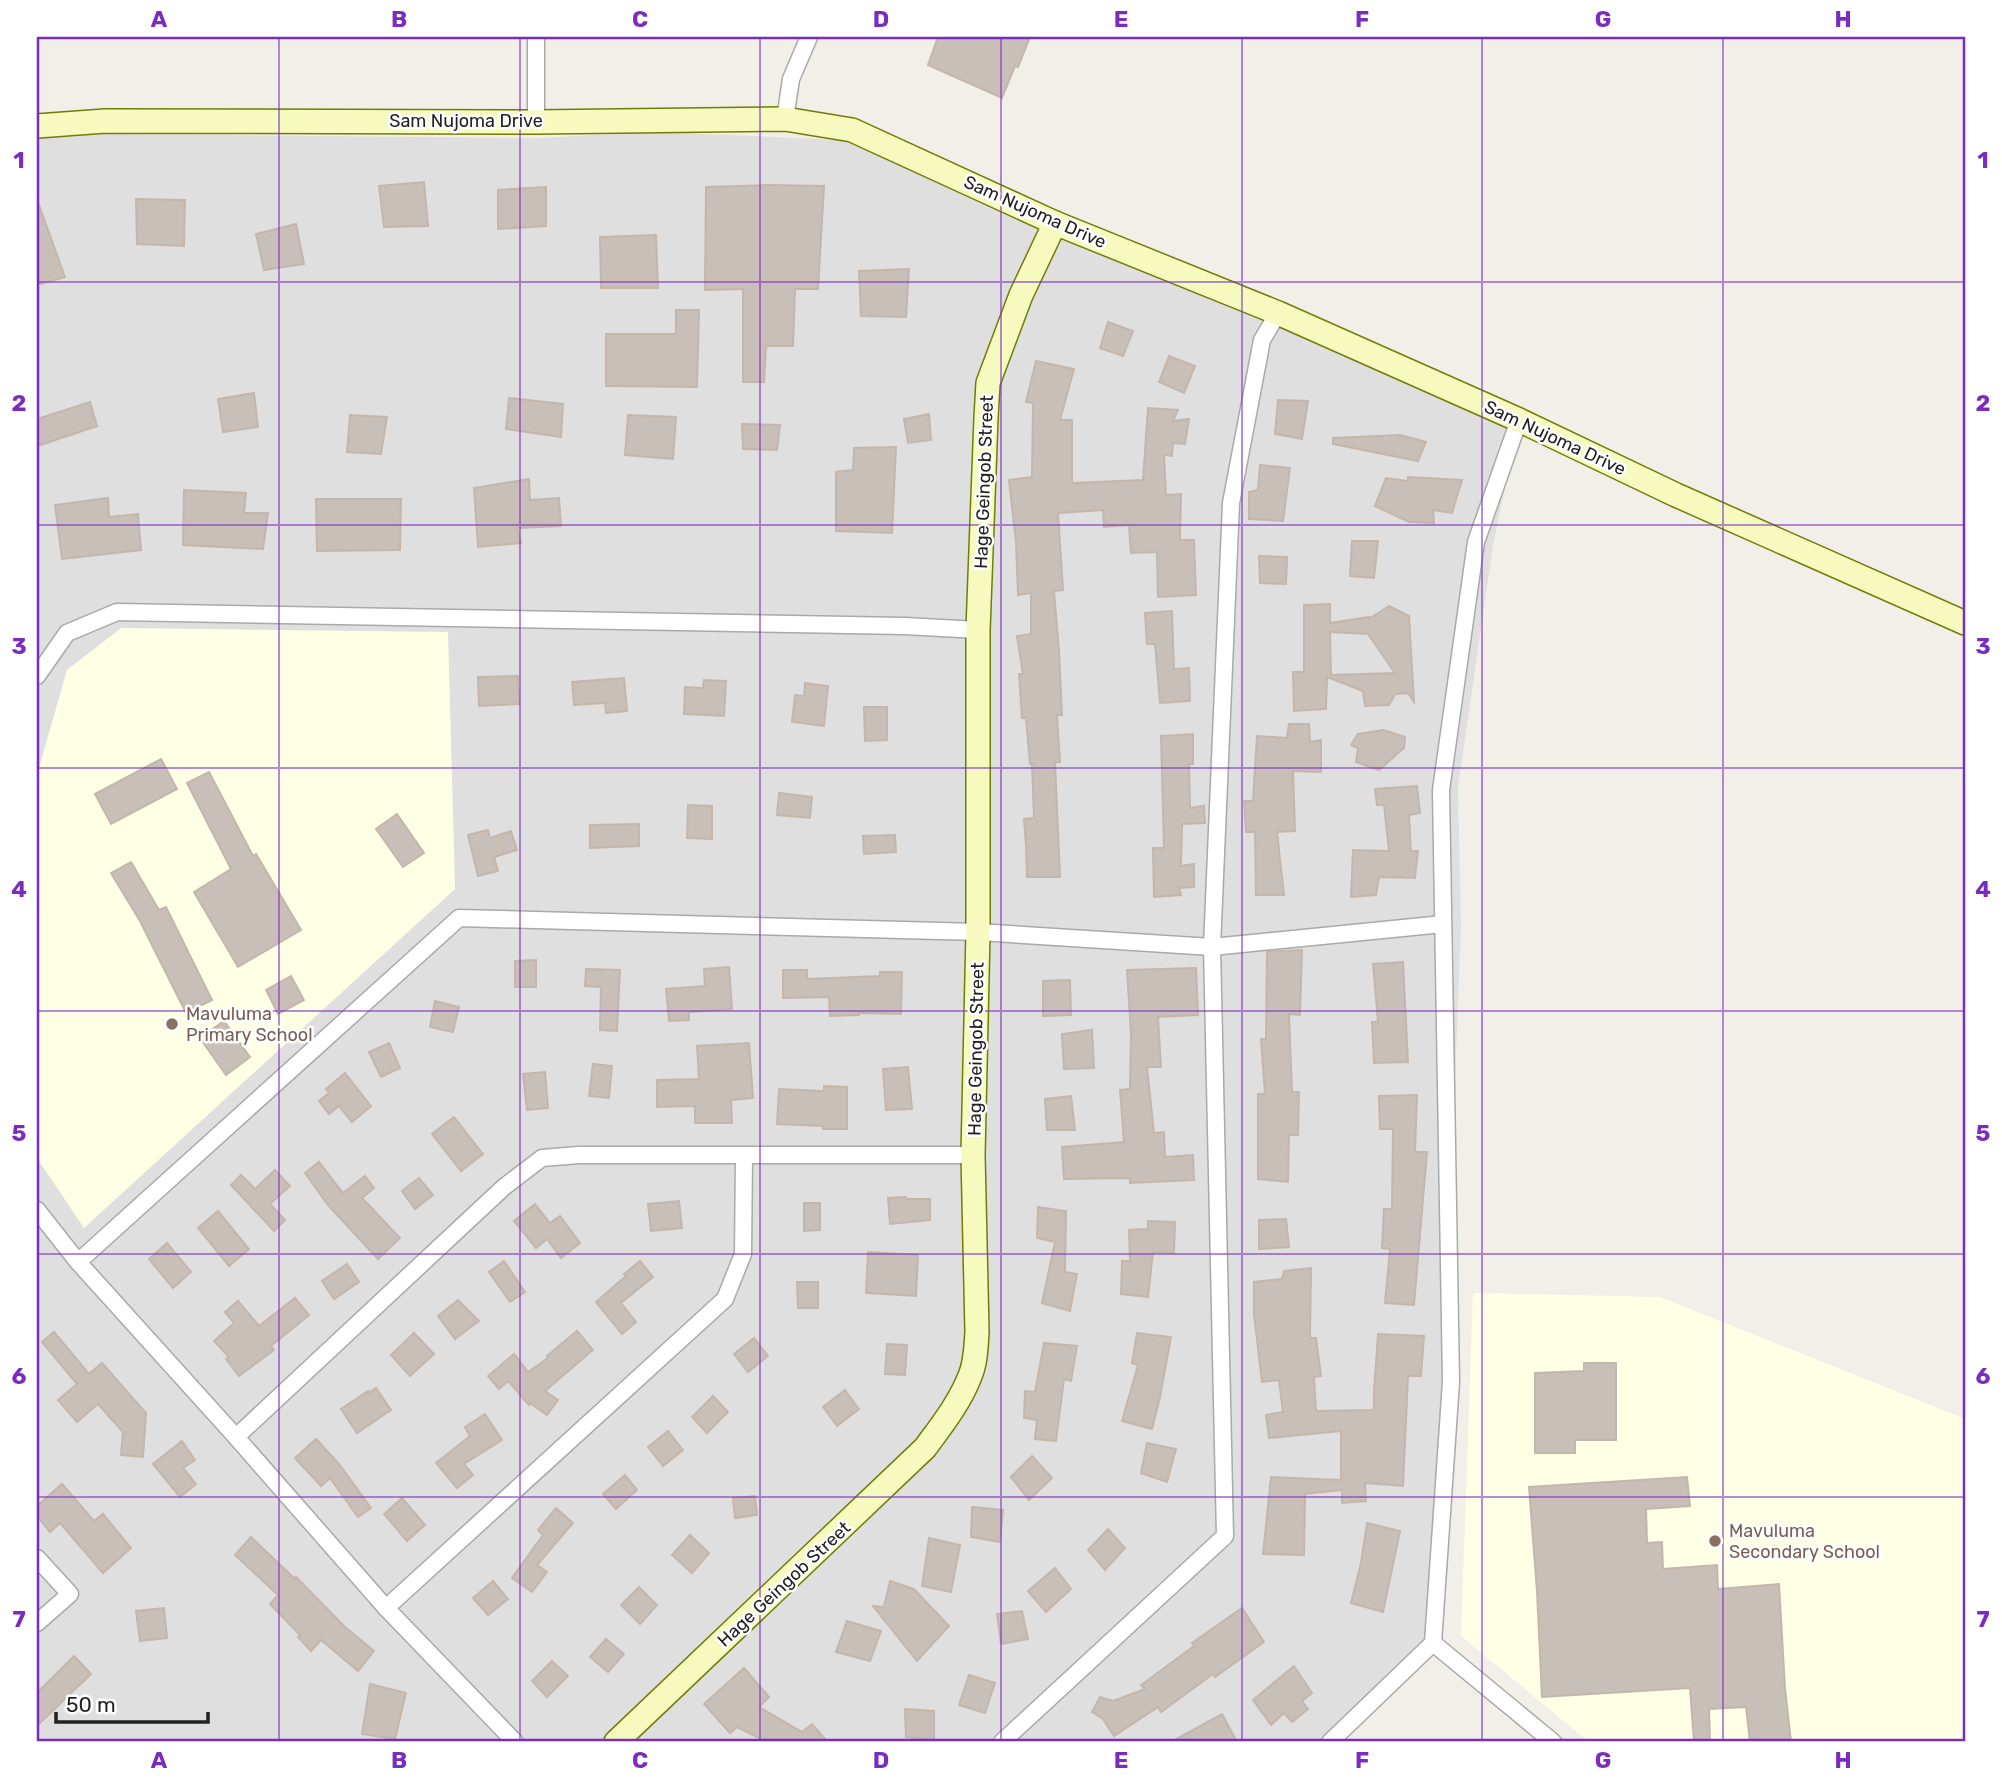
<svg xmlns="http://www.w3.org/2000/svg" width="2002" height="1779" viewBox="0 0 2002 1779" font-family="Rubik,sans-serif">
<rect width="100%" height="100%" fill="#f2efe9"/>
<path fill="#e0dfdf" d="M656,132L843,140L1053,233L1519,420L1493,545L1458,788L1461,926L1433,1643L1330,1742H37V137L92,134L537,138Z"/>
<g fill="#ffffe5">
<path d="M121,628L448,632L455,889L84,1228L37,1158V775L67,670Z"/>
<path d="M1473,1293L1660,1297L1963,1418L1965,1447V1742H1589L1461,1636Z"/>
</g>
<g fill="#c7bfb8" stroke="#c4b6ab" stroke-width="2" fill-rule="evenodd">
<path d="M938,37H1030L1018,67L1015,66L1002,98L928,65Z"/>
<path d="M424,182L428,226L384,227L379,186Z"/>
<path d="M770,185L824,186L818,289H795L793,346H766L764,382H743V289L705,290L706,187Z"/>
<path d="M546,187V226L498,229V190Z"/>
<path d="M136,199L185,200L184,246L137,244Z"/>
<path d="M39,205L65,277L37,285V206Z"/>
<path d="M296,224L304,264L264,270L256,234Z"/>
<path d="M656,235L658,288H601L600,237Z"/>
<path d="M909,269L906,317L861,316L859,271Z"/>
<path d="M676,310H699L697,387L606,386V334H676Z"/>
<path d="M1108,322L1133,331L1123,356L1100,348Z"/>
<path d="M1169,356L1195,366L1184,393L1159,382Z"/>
<path d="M1036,361L1074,369L1060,420H1072V483L1143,480L1148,408L1178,410L1173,421L1189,419L1185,444L1173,443L1172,456L1164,455L1166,495L1181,494L1180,540H1194L1196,595L1158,597L1157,552L1131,553L1129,525L1104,527L1103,510L1058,513L1063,590L1054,591L1059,651L1062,715H1057L1060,762H1055L1060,877H1027L1026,845L1024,819L1034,818L1032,764H1030L1026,718H1022L1019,674H1023L1017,636L1031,634V593L1018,595L1016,542L1009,480L1032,477L1033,403L1026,402Z"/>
<path d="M254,393L258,427L223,432L218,399Z"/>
<path d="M509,398L563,404L561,437L506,429Z"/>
<path d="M1278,400L1308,401L1302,439L1275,434Z"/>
<path d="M90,402L97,426L37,446V419Z"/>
<path d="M929,414L931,440L908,443L904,419Z"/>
<path d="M350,415L387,417L381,454L347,452Z"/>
<path d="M628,415L676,417L673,459L625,455Z"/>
<path d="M742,424L780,425L777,450L743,449Z"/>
<path d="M1400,435L1426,442L1418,461L1333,444V438Z"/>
<path d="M896,447L892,533L836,531V472L853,470L854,448Z"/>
<path d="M1260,465L1290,468L1283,521L1249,519V492L1258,490Z"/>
<path d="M1408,477L1462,480L1452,513L1433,510L1434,523L1409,522L1375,506L1386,478L1408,481Z"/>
<path d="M529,479L530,500L559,498L561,526L517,528L521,543L478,547L474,488Z"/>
<path d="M184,490L246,493L244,513H268L263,549L183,545Z"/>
<path d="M108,498L109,517L138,514L141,550L62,559L55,505Z"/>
<path d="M316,499H401L400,550L317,551Z"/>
<path d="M1352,541H1378L1374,578L1350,576Z"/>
<path d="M1259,556L1287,557L1286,584L1260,583Z"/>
<path d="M1330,604V623L1369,617V619L1389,606L1409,616L1414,702L1408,693L1395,694L1389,705L1365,706L1363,691L1327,677L1326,709L1294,711L1293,672H1304V605ZM1330,632L1368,634L1395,673L1331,675Z"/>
<path d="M1172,611L1174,669L1189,668L1190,701L1160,703L1155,644H1147L1145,613Z"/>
<path d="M518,676L519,704L479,706L478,677Z"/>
<path d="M624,678L627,711L606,713L605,703L574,705L572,682Z"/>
<path d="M704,680L726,681L724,716L684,714L685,687L703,688Z"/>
<path d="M805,683L828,686L824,726L792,722L795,695L804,696Z"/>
<path d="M864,707H887V740L865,741Z"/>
<path d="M1289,724H1309L1310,742L1321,740V772L1293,771L1295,831L1277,832L1284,895H1256L1255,832H1246L1244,801H1253L1257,736L1287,738Z"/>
<path d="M1383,730L1405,737L1404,748L1379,770L1356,762L1358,748L1351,745L1358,734Z"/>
<path d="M1193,734V764H1189L1190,808L1204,806L1205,823L1182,824L1181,866L1194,864V887L1179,888L1181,895L1154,897L1153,848H1164L1161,736Z"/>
<path d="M161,759L177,789L111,824L95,794Z"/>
<path d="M209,772L253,856L256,854L301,930L238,967L194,892L231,869L187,783Z"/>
<path d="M1417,786L1420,813L1409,815L1411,851H1418L1415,878L1379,877L1376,895L1351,897L1353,850L1389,851L1384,805H1377L1375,789Z"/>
<path d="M779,793L812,797L810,818L777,815Z"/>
<path d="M688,805L712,806V839L687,838Z"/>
<path d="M397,814L424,853L403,867L376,829Z"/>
<path d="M639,824V846L590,848V825Z"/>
<path d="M488,830L490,838L511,831L517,850L494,857L498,871L478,876L468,835Z"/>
<path d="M895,835L896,852L864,854L863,836Z"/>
<path d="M131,862L159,910L166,907L212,1000L186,1013L140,921L111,873Z"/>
<path d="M1302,950L1300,1015L1289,1014L1292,1092H1299L1298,1135H1289L1288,1182L1258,1179V1094H1265L1261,1039H1266L1267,952Z"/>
<path d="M536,960V987H515V961Z"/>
<path d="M1403,962L1408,1062L1374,1063L1372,1022H1378L1373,964Z"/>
<path d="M729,967L732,1009L689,1012V1020L669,1021L666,989L705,986L704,969Z"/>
<path d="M1196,968L1198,1015L1158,1017L1161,1067H1147L1154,1133L1164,1132L1165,1157L1193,1155L1194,1180L1130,1183V1178L1064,1179L1062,1147L1124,1142L1120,1090L1130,1089L1131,1033L1127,970Z"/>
<path d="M586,969L620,970L617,1031L600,1030L601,987L585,986Z"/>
<path d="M783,970H807V979L880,976V972H902L901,1014L859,1013V1015L830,1016L829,997L783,998Z"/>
<path d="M291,976L304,1000L278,1014L266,990Z"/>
<path d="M1070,980L1071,1015L1043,1016V981Z"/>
<path d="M435,1001L459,1007L453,1032L430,1027Z"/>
<path d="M224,1021L250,1057L226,1075L200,1038Z"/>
<path d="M1092,1030L1094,1068L1064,1069L1062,1034Z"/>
<path d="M389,1043L400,1068L381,1077L369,1052Z"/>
<path d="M749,1043L753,1098L731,1100L732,1123H695V1106L657,1107V1080L699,1079L697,1046Z"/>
<path d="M593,1064L612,1066L609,1098L589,1096Z"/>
<path d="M908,1067L912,1109L886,1110L883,1069Z"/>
<path d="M545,1072L548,1108L527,1110L523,1074Z"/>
<path d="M345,1073L371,1106L352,1122L339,1106L329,1114L319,1101L329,1093L326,1089Z"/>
<path d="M824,1086L847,1087V1129H823V1126L777,1124L779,1089L824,1091Z"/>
<path d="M1417,1095L1415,1152H1427L1414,1305L1385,1303L1390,1249L1382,1248L1384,1209H1392L1393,1129H1380L1379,1096Z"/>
<path d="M1071,1096L1075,1130H1047L1045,1099Z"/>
<path d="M454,1117L483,1154L461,1171L432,1134Z"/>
<path d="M319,1162L343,1193L365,1176L374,1188L362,1198L400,1238L378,1259L328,1205L305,1173Z"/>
<path d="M275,1170L290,1186L270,1204L285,1220L274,1231L231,1185L241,1175L255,1189Z"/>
<path d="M419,1178L433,1195L415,1209L402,1191Z"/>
<path d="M906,1197V1199H930V1220L890,1224L888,1198Z"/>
<path d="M679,1201L682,1228L651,1231L648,1204Z"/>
<path d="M804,1203H820V1230L804,1231Z"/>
<path d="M535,1204L550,1223L560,1216L580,1243L561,1258L547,1239L536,1248L514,1221Z"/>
<path d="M1038,1207L1066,1211L1065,1272L1077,1274L1070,1311L1042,1303L1055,1242L1037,1238Z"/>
<path d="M218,1211L249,1249L229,1266L198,1228Z"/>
<path d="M1286,1219L1289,1247L1259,1249V1220Z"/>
<path d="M1148,1221L1175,1222L1174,1253L1153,1252L1148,1297L1121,1294L1122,1261H1130L1129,1230L1148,1229Z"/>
<path d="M167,1243L191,1272L173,1288L149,1259Z"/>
<path d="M868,1252L918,1255L916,1296L866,1293Z"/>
<path d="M504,1261L525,1292L510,1302L489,1272Z"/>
<path d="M640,1261L653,1277L621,1303L636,1322L622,1334L596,1302L626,1276L624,1274Z"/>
<path d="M347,1264L359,1282L334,1299L322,1281Z"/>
<path d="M1311,1268L1310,1338H1316L1321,1376L1314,1377L1316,1411L1374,1410V1391L1378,1334L1424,1336L1421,1376H1408L1403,1486L1365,1483L1366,1501L1342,1503V1490L1305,1494L1304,1555L1263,1554L1271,1477L1341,1480V1431L1269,1438L1266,1415L1283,1412L1279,1380L1262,1382L1254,1314V1282L1282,1279L1284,1271Z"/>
<path d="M797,1282H818V1308H798Z"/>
<path d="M295,1298L309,1315L271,1346L274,1350L239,1376L226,1359L229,1357L214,1341L234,1323L225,1312L238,1301L259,1326Z"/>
<path d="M458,1300L479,1321L455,1339L438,1316Z"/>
<path d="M577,1331L593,1350L545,1391L558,1400L547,1415L530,1403L529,1405L508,1381L499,1389L488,1376L514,1354L528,1372L548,1358L547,1356Z"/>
<path d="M54,1332L89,1374L102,1363L146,1413L143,1457L121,1455L123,1432L98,1404L77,1422L58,1400L77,1384L42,1342Z"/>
<path d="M414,1333L434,1354L410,1376L391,1355Z"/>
<path d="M1137,1333L1171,1337L1160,1397L1152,1429L1122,1421L1138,1365L1132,1363Z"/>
<path d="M754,1338L768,1356L748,1372L734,1354Z"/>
<path d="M1044,1343L1077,1346L1071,1381L1064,1379L1056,1441L1035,1439L1037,1420L1024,1418L1025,1391L1035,1392Z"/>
<path d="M887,1344L907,1345L905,1375L885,1374Z"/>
<path d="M1584,1363H1616V1440H1575V1453H1535V1373L1584,1371Z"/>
<path d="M376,1388L391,1410L357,1433L341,1409L368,1391L369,1393Z"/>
<path d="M845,1390L859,1409L837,1426L823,1407Z"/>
<path d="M713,1396L728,1412L707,1433L692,1417Z"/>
<path d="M485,1414L502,1440L464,1464L473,1475L457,1488L436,1463L470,1436L465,1427Z"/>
<path d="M668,1431L683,1450L663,1466L648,1447Z"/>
<path d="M316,1439L339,1464L371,1508L358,1517L330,1478L321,1486L295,1458Z"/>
<path d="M182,1441L195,1460L183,1468L196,1484L180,1497L153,1464Z"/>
<path d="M1147,1443L1176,1449L1167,1482L1141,1473Z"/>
<path d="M1032,1456L1052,1478L1029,1500L1011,1477Z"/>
<path d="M625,1475L637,1490L616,1509L603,1494Z"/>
<path d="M1687,1477L1690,1506L1646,1509L1647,1543L1662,1542L1663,1569L1717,1565L1718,1589L1779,1584L1785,1688L1791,1742H1750L1746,1707L1709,1709L1710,1742H1694L1690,1688L1542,1697L1537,1591L1529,1487Z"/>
<path d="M62,1484L94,1521L103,1514L131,1548L103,1573L60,1523L50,1532L37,1516V1506Z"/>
<path d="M755,1496L757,1515L735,1518L733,1498Z"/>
<path d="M402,1498L425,1525L407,1541L384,1514Z"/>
<path d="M972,1507L1003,1510L1000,1542L971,1537Z"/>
<path d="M556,1508L573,1523L537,1565L547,1572L532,1592L512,1578L543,1535L538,1530Z"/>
<path d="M1367,1523L1400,1531L1383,1612L1351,1603L1361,1563Z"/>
<path d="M1108,1529L1125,1548L1105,1570L1088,1550Z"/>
<path d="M690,1535L709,1553L692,1573L672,1555Z"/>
<path d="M251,1537L295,1579L296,1577L345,1627L374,1651L358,1671L321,1640L311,1651L298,1637L300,1635L270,1604L278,1595L235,1555Z"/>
<path d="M929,1538L960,1545L951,1592L922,1586Z"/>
<path d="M1055,1568L1071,1589L1046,1612L1028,1591Z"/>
<path d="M493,1581L508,1599L488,1615L473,1598Z"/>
<path d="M890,1581L914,1589L949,1626L917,1661L873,1606L884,1607Z"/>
<path d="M639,1587L657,1605L640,1624L621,1605Z"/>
<path d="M164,1608L167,1638L140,1641L136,1611Z"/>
<path d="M1242,1608L1264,1642L1215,1677L1213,1674L1161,1712L1158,1707L1114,1736L1103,1719L1092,1712L1100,1697L1113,1701L1145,1689L1141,1685L1194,1646L1192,1643Z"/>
<path d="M1022,1611L1028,1639L1001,1644L997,1614Z"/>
<path d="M847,1621L881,1631L870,1661L836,1652Z"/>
<path d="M606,1639L624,1654L608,1672L590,1657Z"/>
<path d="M74,1656L91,1674L37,1726V1693Z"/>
<path d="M552,1661L568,1676L547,1697L532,1681Z"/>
<path d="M1294,1666L1312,1693L1302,1701L1308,1709L1292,1722L1284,1713L1271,1725L1253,1700Z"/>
<path d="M744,1668L769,1697L759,1707L802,1732L812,1724L828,1742H767L737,1727L730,1733L704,1704Z"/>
<path d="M969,1675L995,1683L985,1713L959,1705Z"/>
<path d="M370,1684L406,1693L395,1739L362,1734Z"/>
<path d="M905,1709L934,1711V1740L906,1737Z"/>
<path d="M1222,1714L1237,1742H1171Z"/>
</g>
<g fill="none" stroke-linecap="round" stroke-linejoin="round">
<g stroke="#a9a9a9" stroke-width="19">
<g id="street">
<path d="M785,119L791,79L809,37"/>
<path d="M536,122V37"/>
<path d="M1519,420L1476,542L1441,790L1451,1382L1433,1643L1553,1742"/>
<path d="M37,676L67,633L117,612L905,626L978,630"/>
<path d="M37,1210L78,1262L236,1437L386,1608L515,1742"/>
<path d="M78,1262L459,918L978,932L1212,947L1443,924"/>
<path d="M236,1437L504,1187L542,1158L579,1155H973"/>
<path d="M37,1558L70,1594L37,1623"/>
<path d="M386,1608L725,1299L743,1254L744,1156"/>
<path d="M1002,1742L1225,1536L1212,947L1231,503L1262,340L1278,313"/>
<path d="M1330,1742L1433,1643"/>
</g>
</g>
<g stroke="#707d05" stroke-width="26">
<g id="secondary">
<path d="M37,126L105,121L536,122L785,119L852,130L1055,223L1278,313L1519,420L1676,495L1965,623"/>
<path d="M616,1742L925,1448C942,1425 960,1402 970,1376C976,1362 976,1346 977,1332L973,1155L978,932V630L986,418L988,383L1021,295L1055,223"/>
</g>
</g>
<use href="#street" stroke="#fff" stroke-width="16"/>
<use href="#secondary" stroke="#f7fabf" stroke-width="23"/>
</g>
<path fill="none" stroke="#7b2cbf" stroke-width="2" stroke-opacity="0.55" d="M279,37V1742M520,37V1742M760,37V1742M1001,37V1742M1242,37V1742M1482,37V1742M1723,37V1742M37,282H1965M37,525H1965M37,768H1965M37,1011H1965M37,1254H1965M37,1497H1965"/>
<g fill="#8d6e63" stroke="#fff" stroke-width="2.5">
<circle cx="172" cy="1024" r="7"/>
<circle cx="1715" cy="1541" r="7"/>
</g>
<g text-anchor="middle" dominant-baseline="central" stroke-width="5" stroke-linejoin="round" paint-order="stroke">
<g font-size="18" fill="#222" stroke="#fff">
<text x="466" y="121">Sam Nujoma Drive</text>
<text transform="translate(1035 212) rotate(24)">Sam Nujoma Drive</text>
<text transform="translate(1555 438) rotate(25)">Sam Nujoma Drive</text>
<text transform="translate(984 482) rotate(-88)">Hage Geingob Street</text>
<text transform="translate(976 1049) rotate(-89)">Hage Geingob Street</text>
<text transform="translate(784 1584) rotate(-43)">Hage Geingob Street</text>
</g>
<g font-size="18" fill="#785e54" stroke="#fff" text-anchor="start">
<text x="186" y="1014">Mavuluma<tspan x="186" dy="21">Primary School</tspan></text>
<text x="1729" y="1531">Mavuluma<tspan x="1729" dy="21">Secondary School</tspan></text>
</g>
</g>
<rect width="2002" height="1779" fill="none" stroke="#ffffff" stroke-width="77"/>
<path d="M56 1712v10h152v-10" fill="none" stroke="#222222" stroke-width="3.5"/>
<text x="66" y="1712" font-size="21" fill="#222222" stroke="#ffffff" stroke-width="5" paint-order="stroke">50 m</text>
<rect x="38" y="38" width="1926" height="1702" fill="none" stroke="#7b2cbf" stroke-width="2.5"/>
<g font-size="23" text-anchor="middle" font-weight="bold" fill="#7b2cbf">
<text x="159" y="27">A</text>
<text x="399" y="27">B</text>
<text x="640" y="27">C</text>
<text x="881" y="27">D</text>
<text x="1121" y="27">E</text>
<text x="1362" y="27">F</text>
<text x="1603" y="27">G</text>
<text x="1843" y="27">H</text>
<text x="19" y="168">1</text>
<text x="1983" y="168">1</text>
<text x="19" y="411">2</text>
<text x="1983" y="411">2</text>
<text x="19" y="654">3</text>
<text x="1983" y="654">3</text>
<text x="19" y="897">4</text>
<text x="1983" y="897">4</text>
<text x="19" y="1141">5</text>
<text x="1983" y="1141">5</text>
<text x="19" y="1384">6</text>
<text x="1983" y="1384">6</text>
<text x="19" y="1627">7</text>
<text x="1983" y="1627">7</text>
<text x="159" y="1768">A</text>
<text x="399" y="1768">B</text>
<text x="640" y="1768">C</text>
<text x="881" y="1768">D</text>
<text x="1121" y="1768">E</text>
<text x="1362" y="1768">F</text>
<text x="1603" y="1768">G</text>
<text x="1843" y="1768">H</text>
</g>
</svg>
